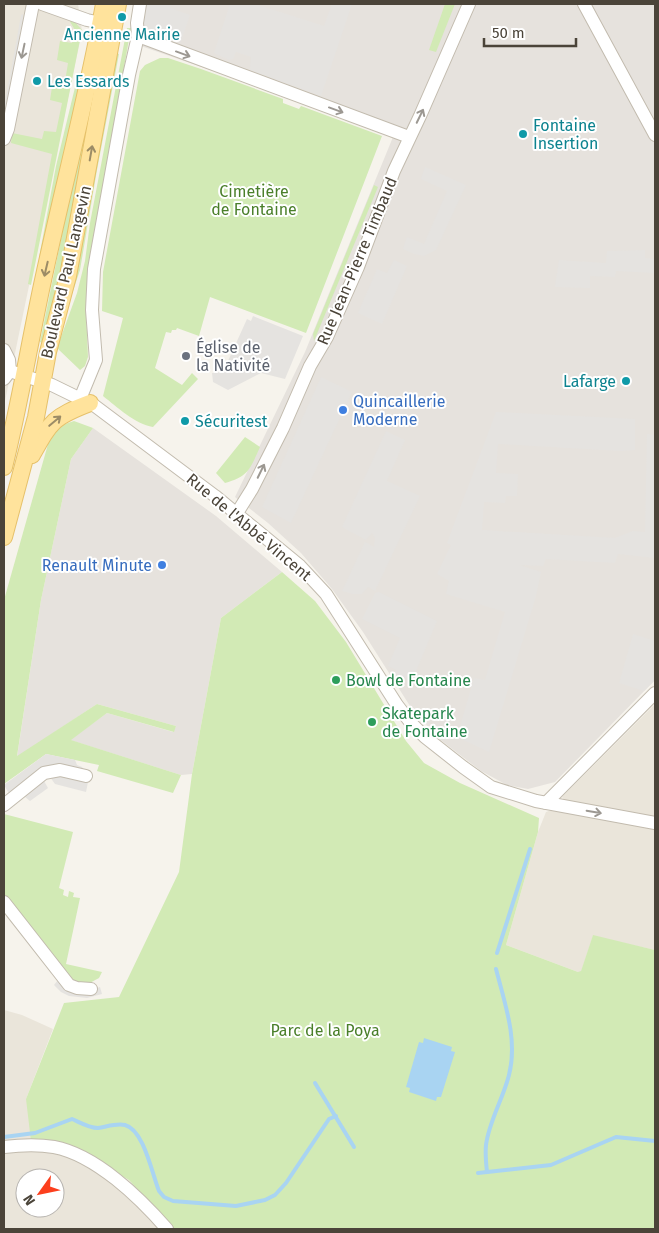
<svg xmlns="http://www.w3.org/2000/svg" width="659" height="1233" viewBox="0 0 659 1233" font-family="'Fira Sans',sans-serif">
<rect width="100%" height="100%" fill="#f6f3ec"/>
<g fill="#eae5da" fill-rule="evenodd">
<path d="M4,4H78L82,31L4,406Z"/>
<path d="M655,704V950L593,936L581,972H578L506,945L538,832L546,812L568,804L562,797Z"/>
<path d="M4,1010L22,1015L53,1029L26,1099L79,1151L129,1180L174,1229H4ZM25,1178H55V1208H25Z"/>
</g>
<g fill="#e6e2dd">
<path d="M142,4H655V680L555,782L528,789L507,785L481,771L438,738L410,706L363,632L332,589L301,553L268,523L235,497L305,352L393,137L257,86L135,44Z"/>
<path d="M93,428L216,516L282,572L221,618L192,774L181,775L70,740L107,713L173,732L176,726L97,704L17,757L41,600L71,459Z"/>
</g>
<g fill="#d2eab5">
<path d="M445,4H455L436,52L429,50Z"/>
<path d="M69,20H73L82,30L31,285L28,284L52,154L11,143L12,133L42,139L44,131L56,132L62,103L50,100L52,87L64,88L68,63L57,60L60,41L72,43L75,30Z"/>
<path d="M127,28H131L89,264L86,310L88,357L85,366L80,370L57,348L77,293L85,261L90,223Z"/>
<path d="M112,52L119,54L97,170L80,270L69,303Z"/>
<path d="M160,58H168L201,69L283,99V103L299,109L301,106L382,136L306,333L210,297L199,336L177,328L176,330H172L171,333L166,332L155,368L182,385L192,373L198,379L153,427C135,424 117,407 103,396L123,318L102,311L103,272L140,71L145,65Z"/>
<path d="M77,79L86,82L42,258H39L56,166Z"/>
<path d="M89,102L94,103L78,212L45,344L40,342Z"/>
<path d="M374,185L378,187L314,341L313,334Z"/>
<path d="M74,421L93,428L71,459L41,600L17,756L97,704L176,726L174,732L107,713L71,740L181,775L173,793L97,771L99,765L46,754L4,784V600L50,437L59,426Z"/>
<path d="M245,437L260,447C250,469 249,476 225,483L216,473Z"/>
<path d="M282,572L315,601L346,642L406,741L424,763L460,783L539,818L538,832L506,945L578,972L581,971L593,935L655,950V1229H173L129,1180L79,1151L31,1141L26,1099L64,1003L119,997L179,872L192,774L221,618Z"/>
<path d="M4,814L73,832L59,888L64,890L63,895L68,897L69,891L74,893L73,897L80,898L66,964L102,972L99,978L86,985L78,984L59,969L4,894Z"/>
</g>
<g fill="#e5e3e0">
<path d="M145,4H171L170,8L190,15L181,42L142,29Z"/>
<path d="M230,4H255L324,26L332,4H352L321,96L250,70L251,57L236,52L233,59L229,60L214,53Z"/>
<path d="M23,14L25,23L8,110L4,109L21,15Z"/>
<path d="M425,167L466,185L436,250L424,256L414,254L403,249L407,237L424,244L447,191L421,179Z"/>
<path d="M645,250V258L655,259V273L616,271L615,277L590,276V288L555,287L559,260L606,263L607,251Z"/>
<path d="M394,260L407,266L382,324L358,313L377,269L387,273Z"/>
<path d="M253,316L303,336L285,379L261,373L228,390L213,382L212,373L223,372L247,319L251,321Z"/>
<path d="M321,377L352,392L291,523L262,507Z"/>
<path d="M496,412L635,419V450L620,451L498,444L496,473L518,474L517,496H506L505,503L484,502L482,530L615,538L633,531L645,532L647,434L655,435V558L618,554L615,563L546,559L543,566L519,565L541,572L536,596L489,752L457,737L474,678L485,680L505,612L446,594L449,581L437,574L451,545L447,543Z"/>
<path d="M386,431L405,440L387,481L420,496L375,591L368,587L362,594H353L342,591L365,542L374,547L375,538L372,533L366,540L342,527Z"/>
<path d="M379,592L437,621L412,681L395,673L396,670L388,666L400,638L362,619L375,593Z"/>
<path d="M633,634L655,641V680L644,691L619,683Z"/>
<path d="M46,754L75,760L77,765L82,767L89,777L86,792L55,784L50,777L44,781L48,788L30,801L24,796L14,802L4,785Z"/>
<path d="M58,980L90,991L100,987L102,994L87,998L69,996L61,992L54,985Z"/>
</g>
<path fill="#a9d4f2" d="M424,1038L452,1047L451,1051L455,1052L441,1097H437L436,1101L409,1092L410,1088L406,1087L419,1042L423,1043Z"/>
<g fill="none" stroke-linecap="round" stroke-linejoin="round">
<g stroke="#a9d4f2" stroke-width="4">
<path d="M497,953L530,849"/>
<path d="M315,1083L354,1147"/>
<path d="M4,1137L35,1133L72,1119C81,1123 89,1128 98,1128C106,1127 116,1123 125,1125C144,1130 152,1174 159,1191L164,1197L173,1201L236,1206L265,1200L275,1195L286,1183L329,1119L336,1116"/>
<path d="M487,1172C486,1163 485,1154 486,1145C489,1121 503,1099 509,1075C518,1040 505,1004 496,969"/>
<path d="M478,1173L551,1165L616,1137L655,1141"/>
</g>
<g stroke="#c2bbae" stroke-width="14">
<g id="minor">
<path d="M42,4L87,20L101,23"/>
<path d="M584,4L655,135"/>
<path d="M138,36L409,137"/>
<path d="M4,139L8,129L33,4"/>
<path d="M4,350L9,360L10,371L4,379"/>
<path d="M10,371L52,385L95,406L215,496L300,566L326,594L397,705L411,723L425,737L463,767L491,787L536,801L655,823"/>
<path d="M80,399L96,360L92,310L94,269L129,75L138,36L137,23L140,4"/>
<path d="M237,513L252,489L283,428L310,366L327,337L358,267L394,171L420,116L469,4"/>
<path d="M546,803L655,693"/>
<path d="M4,805L44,773L60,770L86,776"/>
<path d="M4,902L69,985L77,988L91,989"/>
<path d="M4,1147C20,1145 37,1144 54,1147C96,1155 140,1198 167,1229"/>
</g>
</g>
<g stroke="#e6c16a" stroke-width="18">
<g id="major">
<path d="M32,455C51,421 53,417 90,403"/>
<path d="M4,467C19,407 29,346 42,285C62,191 87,98 104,4"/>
<path d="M4,537L36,417L48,352L68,276L118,4"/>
</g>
</g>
<use href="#minor" stroke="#fff" stroke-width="12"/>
<use href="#major" stroke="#ffe39c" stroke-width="16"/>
</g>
<defs><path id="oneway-shaft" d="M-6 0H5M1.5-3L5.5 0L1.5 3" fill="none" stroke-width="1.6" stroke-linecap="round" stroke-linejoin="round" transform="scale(1.25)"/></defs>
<g stroke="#9c9892">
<use href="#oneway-shaft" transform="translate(23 51) rotate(102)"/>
<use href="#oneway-shaft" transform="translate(183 54) rotate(20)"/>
<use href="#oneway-shaft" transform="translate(336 110) rotate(20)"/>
<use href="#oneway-shaft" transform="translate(420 116) rotate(-64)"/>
<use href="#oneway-shaft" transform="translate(261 471) rotate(-64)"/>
<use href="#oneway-shaft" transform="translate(594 812) rotate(10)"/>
</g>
<g stroke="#9c8c66">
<use href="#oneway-shaft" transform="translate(91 153) rotate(-80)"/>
<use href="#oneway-shaft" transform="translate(46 269) rotate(103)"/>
<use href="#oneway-shaft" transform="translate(55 421) rotate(-40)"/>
</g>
<g fill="#0f9aa8" stroke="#fff" stroke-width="2">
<circle cx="122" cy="17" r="5"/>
<circle cx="37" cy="81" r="5"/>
<circle cx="523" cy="134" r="5"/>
<circle cx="626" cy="381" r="5"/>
<circle cx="185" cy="421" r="5"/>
</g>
<circle fill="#6b7280" stroke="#fff" stroke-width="2" cx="186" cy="356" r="5"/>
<g fill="#3f7fe0" stroke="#fff" stroke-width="2">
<circle cx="343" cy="410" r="5"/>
<circle cx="162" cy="565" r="5"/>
</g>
<g fill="#2e9e5b" stroke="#fff" stroke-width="2">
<circle cx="336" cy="680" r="5"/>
<circle cx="372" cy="722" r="5"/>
</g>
<g text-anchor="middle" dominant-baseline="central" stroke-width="4" stroke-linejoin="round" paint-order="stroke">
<g font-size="16" fill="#0d838f" stroke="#fff" text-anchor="start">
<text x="122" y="34" text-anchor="middle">Ancienne Mairie</text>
<text x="47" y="81">Les Essards</text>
<text x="533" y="125">Fontaine<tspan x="533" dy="18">Insertion</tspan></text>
<text x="616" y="381" text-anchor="end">Lafarge</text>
<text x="195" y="421">Sécuritest</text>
</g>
<g font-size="16" fill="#4a7f2a" stroke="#fff">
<text x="254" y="191">Cimetière<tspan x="254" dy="18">de Fontaine</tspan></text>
<text x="325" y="1030">Parc de la Poya</text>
</g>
<g font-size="16" fill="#4b4439" stroke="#fff">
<text transform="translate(357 261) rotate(-67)">Rue Jean-Pierre Timbaud</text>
<text transform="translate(66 272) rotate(-77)">Boulevard Paul Langevin</text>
<text transform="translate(249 527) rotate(40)">Rue de l'Abbé Vincent</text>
</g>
<g font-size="16" fill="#5b616d" stroke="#fff" text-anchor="start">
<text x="196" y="347">Église de<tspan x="196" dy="18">la Nativité</tspan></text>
</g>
<g font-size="16" fill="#366cbe" stroke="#fff" text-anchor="start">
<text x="353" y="401">Quincaillerie<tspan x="353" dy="18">Moderne</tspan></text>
<text x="152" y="565" text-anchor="end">Renault Minute</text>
</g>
<g font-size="16" fill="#27864d" stroke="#fff" text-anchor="start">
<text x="346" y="680">Bowl de Fontaine</text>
<text x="382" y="713">Skatepark<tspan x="382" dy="18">de Fontaine</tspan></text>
</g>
</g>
<rect width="659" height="1233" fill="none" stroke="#4b4439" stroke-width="10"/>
<g transform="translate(40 1193) rotate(237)"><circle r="24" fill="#ffffff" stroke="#b7b4b0"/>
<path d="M0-4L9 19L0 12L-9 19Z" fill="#fc3f1d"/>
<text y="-8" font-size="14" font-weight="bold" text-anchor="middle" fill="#4b4439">N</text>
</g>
<path d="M484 38v8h92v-8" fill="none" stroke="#4b4439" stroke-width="2.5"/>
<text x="492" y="38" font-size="15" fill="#4b4439" stroke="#ffffff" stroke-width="4" paint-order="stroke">50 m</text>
</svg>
